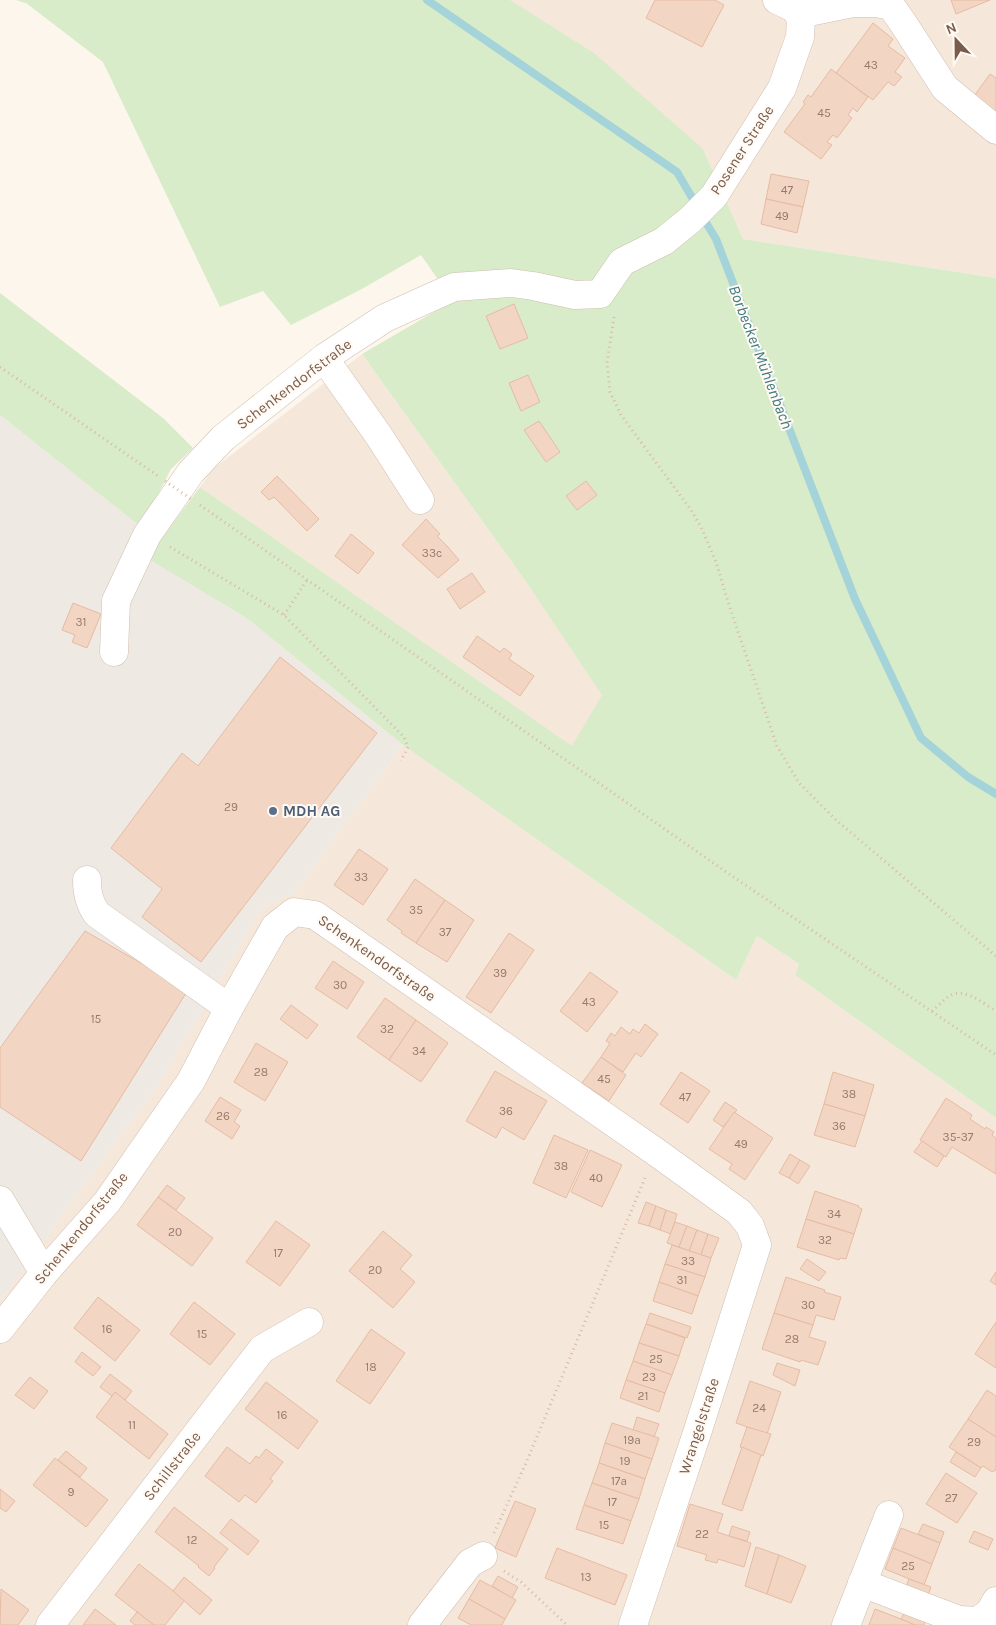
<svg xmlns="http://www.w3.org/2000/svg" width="996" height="1625" viewBox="0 0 996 1625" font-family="Karla,sans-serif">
<rect width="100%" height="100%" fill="#fdf6ec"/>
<g fill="#f5e8da">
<path d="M510,0H996V278L743,239L703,149Z"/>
<path d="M362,354L524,579L603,695L572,747L200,487L213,469Z"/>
<path d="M403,745L736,980L757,936L799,964L795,975L996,1118V1625H0V1301L159,1083L262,908L295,892Z"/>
</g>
<path fill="#efe9e4" d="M0,415L141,527L132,548L248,619L403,745L295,892L262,908L159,1083L0,1301Z"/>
<g fill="#d8ecc9">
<path d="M16,0H510L594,53L703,149L743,239L996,278V1118L795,975L799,964L757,936L736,980L403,745L248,619L147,558L200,487L572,746L602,695L524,579L362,354L453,301L421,255L360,290L291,325L263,291L220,307L103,62L26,3Z"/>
<path d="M0,293L163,418L193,448L171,469L141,527L0,415Z"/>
</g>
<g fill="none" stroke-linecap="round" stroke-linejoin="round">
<g stroke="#a5d3da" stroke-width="8">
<path d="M427,0L677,172L697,206"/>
<path d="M702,216L716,239L855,599L921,738L968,777L996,794"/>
</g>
</g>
<g fill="#f3d5c3" stroke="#e6bba3">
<path d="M655,0H715L724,5L702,47L646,18Z"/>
<path d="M951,0H990L956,14Z"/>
<path d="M873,23L893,39L888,46L905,58L895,72L902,77L894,86L888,82L873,100L836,73Z"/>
<path d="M831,69L868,97L857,112L853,108L848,115L852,118L837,138L833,135L827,142L832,145L821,159L784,132L805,104L803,102L808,95L811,97Z"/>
<path d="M990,74L996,78V116L972,99Z"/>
<path d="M771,174L809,181L803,207L766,199Z"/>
<path d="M766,199L803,207L797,233L761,224Z"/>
<path d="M514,304L528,338L500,349L486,316Z"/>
<path d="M528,375L540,402L521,411L509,383Z"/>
<path d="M539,421L560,452L546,462L524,430Z"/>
<path d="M277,476L319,519L307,531L274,497L269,500L261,492Z"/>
<path d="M586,481L597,495L577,510L566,496Z"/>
<path d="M426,519L440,534L437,536L447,546L459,560L438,578L402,545Z"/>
<path d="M351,534L374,553L358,574L335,556Z"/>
<path d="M472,573L485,592L460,609L447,589Z"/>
<path d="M73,603L101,614L87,648L72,642L75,635L62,630Z"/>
<path d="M477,636L500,652L504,648L512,654L509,659L534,676L520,696L463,657Z"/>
<path d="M280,657L377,733L201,962L142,917L162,889L111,848L182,753L198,766Z"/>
<path d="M359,849L388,869L363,905L334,885Z"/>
<path d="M415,879L445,900L416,943L401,933L402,931L387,920Z"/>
<path d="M445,900L474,920L447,962L416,943Z"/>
<path d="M85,931L188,990L81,1161L0,1107V1048Z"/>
<path d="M509,933L534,950L491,1013L466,997Z"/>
<path d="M333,961L364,982L347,1009L315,988Z"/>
<path d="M590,972L618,992L587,1032L560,1011Z"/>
<path d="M385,998L416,1020L389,1060L357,1037Z"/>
<path d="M291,1005L318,1025L307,1039L280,1019Z"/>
<path d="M416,1020L448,1043L421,1082L389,1060Z"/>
<path d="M645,1024L658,1034L641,1057L636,1053L623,1072L601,1057L610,1043L606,1041L611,1033L615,1036L621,1027L630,1034L633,1029L639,1033Z"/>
<path d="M256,1043L288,1062L265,1101L234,1082Z"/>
<path d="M601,1057L626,1075L609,1101L582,1083Z"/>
<path d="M495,1071L547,1101L524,1140L502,1127L496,1138L466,1121Z"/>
<path d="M681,1072L710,1091L688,1123L660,1104Z"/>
<path d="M833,1072L874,1085L865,1116L824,1104Z"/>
<path d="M220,1097L241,1110L234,1122L240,1126L232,1139L205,1121Z"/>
<path d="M946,1098L972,1115L970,1119L985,1129L986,1127L994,1132L992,1135L996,1138V1174L952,1147L946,1157L920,1140Z"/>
<path d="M725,1102L737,1110L723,1127L713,1120Z"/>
<path d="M824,1104L865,1116L855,1147L814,1135Z"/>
<path d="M734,1112L773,1138L745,1180L729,1169L732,1164L709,1149Z"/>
<path d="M554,1135L588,1150L566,1198L533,1183Z"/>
<path d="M922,1141L944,1156L937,1167L914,1152Z"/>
<path d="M590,1150L622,1165L602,1207L571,1192Z"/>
<path d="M790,1154L800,1160L789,1178L779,1173Z"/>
<path d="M800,1160L810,1166L798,1184L789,1178Z"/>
<path d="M167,1185L185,1198L176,1210L158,1197Z"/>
<path d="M815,1191L859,1206L858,1207L862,1209L854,1234L806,1219Z"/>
<path d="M158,1197L213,1238L192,1266L137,1225Z"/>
<path d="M646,1202L656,1206L649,1226L638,1223Z"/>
<path d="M656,1206L666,1210L660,1230L649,1226Z"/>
<path d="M666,1210L677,1214L671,1234L660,1230Z"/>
<path d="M806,1219L854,1234L846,1259L840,1258L839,1260L797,1247Z"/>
<path d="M276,1221L310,1245L280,1286L246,1262Z"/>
<path d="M675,1222L687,1226L679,1247L667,1243Z"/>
<path d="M687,1226L697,1230L689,1251L679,1247Z"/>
<path d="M697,1230L708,1234L701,1255L689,1251Z"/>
<path d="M383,1231L412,1255L400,1269L415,1282L393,1308L349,1271Z"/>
<path d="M708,1234L719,1238L711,1258L701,1255Z"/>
<path d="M672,1245L711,1258L705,1277L665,1264Z"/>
<path d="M807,1259L826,1272L819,1281L800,1269Z"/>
<path d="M665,1264L705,1277L698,1296L659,1282Z"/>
<path d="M996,1272V1285L990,1281Z"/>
<path d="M786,1277L825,1290L824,1292L841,1297L834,1320L816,1315L813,1325L774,1313Z"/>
<path d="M659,1282L698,1296L692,1314L653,1301Z"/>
<path d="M98,1297L140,1330L115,1361L74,1328Z"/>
<path d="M194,1302L235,1334L210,1365L170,1334Z"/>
<path d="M650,1313L691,1327L687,1338L646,1324Z"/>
<path d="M774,1313L813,1325L809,1337L826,1342L818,1365L801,1360L800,1362L762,1349Z"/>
<path d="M996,1322V1368L975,1354Z"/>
<path d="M646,1324L685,1338L679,1356L639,1343Z"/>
<path d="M371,1329L405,1353L370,1404L336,1381Z"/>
<path d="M639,1343L679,1356L672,1375L633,1361Z"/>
<path d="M82,1352L101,1367L93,1376L75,1362Z"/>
<path d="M633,1361L672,1375L665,1393L626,1380Z"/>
<path d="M777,1363L800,1370L795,1386L773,1375Z"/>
<path d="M110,1374L132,1391L125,1400L115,1392L112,1396L100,1387Z"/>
<path d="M30,1377L48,1391L34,1409L15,1395Z"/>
<path d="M626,1380L665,1393L659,1412L620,1398Z"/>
<path d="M750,1381L781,1392L767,1434L736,1423Z"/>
<path d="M266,1382L318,1421L298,1449L245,1409Z"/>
<path d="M987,1390L996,1396V1437L968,1419Z"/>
<path d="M115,1392L168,1434L149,1459L96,1417Z"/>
<path d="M637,1417L659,1424L654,1437L633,1430Z"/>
<path d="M968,1419L996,1437V1470L992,1472L983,1466L981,1468L949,1447Z"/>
<path d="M612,1423L659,1438L652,1459L605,1443Z"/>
<path d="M747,1427L771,1434L763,1456L740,1447Z"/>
<path d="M605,1443L652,1459L645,1479L599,1463Z"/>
<path d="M227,1447L250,1464L256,1456L259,1458L266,1449L283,1462L270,1479L273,1481L256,1503L245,1495L239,1502L205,1476Z"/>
<path d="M742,1447L761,1455L742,1511L722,1504Z"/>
<path d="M66,1451L87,1468L80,1477L58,1460Z"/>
<path d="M956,1452L981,1468L975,1477L950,1462Z"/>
<path d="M55,1458L108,1500L86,1527L33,1485Z"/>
<path d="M599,1463L645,1479L639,1499L592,1483Z"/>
<path d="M946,1473L977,1493L957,1523L926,1504Z"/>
<path d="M592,1483L639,1499L631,1521L584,1505Z"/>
<path d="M0,1489L15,1501L6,1512L0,1508Z"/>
<path d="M515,1501L536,1509L516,1557L495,1548Z"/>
<path d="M690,1504L723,1514L717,1532L751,1543L744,1567L718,1559L717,1563L705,1560L707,1555L677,1546Z"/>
<path d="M584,1505L631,1521L623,1544L576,1529Z"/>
<path d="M174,1507L228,1549L214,1567L215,1568L209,1576L198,1567L199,1566L155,1532Z"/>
<path d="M231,1519L259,1541L248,1555L220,1533Z"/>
<path d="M923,1524L944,1532L940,1543L918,1534Z"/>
<path d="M732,1526L750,1532L747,1541L729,1536Z"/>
<path d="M901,1528L940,1543L932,1564L893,1548Z"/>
<path d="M974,1531L993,1539L988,1550L969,1542Z"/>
<path d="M756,1547L779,1555L767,1594L745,1586Z"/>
<path d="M557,1548L627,1575L615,1605L545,1578Z"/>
<path d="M893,1548L932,1564L924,1585L885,1569Z"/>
<path d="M779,1555L806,1566L791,1603L767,1594Z"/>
<path d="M139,1564L185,1600L165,1625H154L115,1595Z"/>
<path d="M498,1576L518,1587L512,1598L492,1586Z"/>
<path d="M184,1577L212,1600L200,1615L173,1591Z"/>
<path d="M909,1579L931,1587L927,1598L905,1589Z"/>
<path d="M480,1580L516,1600L505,1619L469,1599Z"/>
<path d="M1,1589L29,1610L18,1625H0Z"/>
<path d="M469,1599L505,1619L502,1625H471L458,1618Z"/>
<path d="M95,1609L116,1625H83Z"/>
<path d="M875,1609L914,1624V1625H869Z"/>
<path d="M906,1609L927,1617L924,1625H915L901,1619Z"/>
<path d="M137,1612L154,1625H135L130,1621Z"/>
</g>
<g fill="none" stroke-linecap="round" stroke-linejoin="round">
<g stroke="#d1beb0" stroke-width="29">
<g id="minor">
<path d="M799,14L853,3H877L891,6L903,23L945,88L996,130"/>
<path d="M324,358L379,436L420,500"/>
<path d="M114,652L116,601L147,535L191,472L223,438L324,358L385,318L454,287L511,283L533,286L575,295L600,294L622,262L664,241L690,220L714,196L782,88L800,37L801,18L794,8L777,0"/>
<path d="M87,880C87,893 89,903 97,914L229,1008"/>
<path d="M0,1200L44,1273"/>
<path d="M0,1329L44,1273L107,1202L191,1081L229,1008L275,927L294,912L315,915L656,1152L739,1212L750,1226L757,1245L698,1430L633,1625"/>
<path d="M862,1583L959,1620L978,1621L990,1612L996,1601"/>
<path d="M50,1625L262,1349L309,1322"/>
<path d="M422,1625L470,1563L483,1556"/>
<path d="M846,1625L889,1515"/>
</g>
</g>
<g stroke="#d9b8a5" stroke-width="3" stroke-dasharray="1 4" stroke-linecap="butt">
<path d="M614,317L607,363L610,392L621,415L691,510L701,527L716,562L729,605L777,746L799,783L835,819L996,956"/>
<path d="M0,367L158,476"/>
<path d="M200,505L732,876L996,1055"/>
<path d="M170,547L284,615L404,737L408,747L401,761"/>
<path d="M284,615L307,580"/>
<path d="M932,1011C938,1006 944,999 951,995C966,988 984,1004 996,1011"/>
<path d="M494,1533L526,1463L645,1178"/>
<path d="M504,1571L521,1582L567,1625"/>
</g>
<use href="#minor" stroke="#fff" stroke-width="28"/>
<path stroke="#d9b8a5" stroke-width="3" stroke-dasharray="1 4" stroke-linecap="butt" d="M165,481L191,499"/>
</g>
<circle fill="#5c6f8a" stroke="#fffaf3" stroke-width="2" cx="273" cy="811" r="5"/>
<g text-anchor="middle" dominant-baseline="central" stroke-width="4" stroke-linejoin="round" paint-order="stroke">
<g font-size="12" fill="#987a6a">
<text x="871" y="65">43</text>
<text x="824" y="113">45</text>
<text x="787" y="190">47</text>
<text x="782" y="216">49</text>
<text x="432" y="553">33c</text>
<text x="81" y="622">31</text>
<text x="231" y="807">29</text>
<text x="361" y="877">33</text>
<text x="416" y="910">35</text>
<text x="445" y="932">37</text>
<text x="500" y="973">39</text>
<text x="340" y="985">30</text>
<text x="589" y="1002">43</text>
<text x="96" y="1019">15</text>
<text x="387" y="1029">32</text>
<text x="419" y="1051">34</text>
<text x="261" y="1072">28</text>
<text x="604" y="1079">45</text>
<text x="849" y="1094">38</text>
<text x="685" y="1097">47</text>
<text x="506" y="1111">36</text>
<text x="223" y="1116">26</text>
<text x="839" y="1126">36</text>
<text x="958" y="1137">35-37</text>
<text x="741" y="1144">49</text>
<text x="561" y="1166">38</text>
<text x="596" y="1178">40</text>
<text x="834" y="1214">34</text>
<text x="175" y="1232">20</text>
<text x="825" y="1240">32</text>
<text x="278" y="1253">17</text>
<text x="688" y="1261">33</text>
<text x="375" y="1270">20</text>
<text x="682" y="1280">31</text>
<text x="808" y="1305">30</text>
<text x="107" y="1329">16</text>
<text x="202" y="1334">15</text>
<text x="792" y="1339">28</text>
<text x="656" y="1359">25</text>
<text x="371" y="1367">18</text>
<text x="649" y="1377">23</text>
<text x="643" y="1396">21</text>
<text x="759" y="1408">24</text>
<text x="282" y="1415">16</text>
<text x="132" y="1425">11</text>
<text x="632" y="1440">19a</text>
<text x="974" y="1442">29</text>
<text x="625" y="1461">19</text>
<text x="619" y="1481">17a</text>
<text x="71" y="1492">9</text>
<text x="951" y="1498">27</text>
<text x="612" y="1502">17</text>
<text x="604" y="1525">15</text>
<text x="702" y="1534">22</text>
<text x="192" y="1540">12</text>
<text x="908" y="1566">25</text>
<text x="586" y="1577">13</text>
</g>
<g font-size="15" fill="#7a5c4d" stroke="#fffaf3">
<text transform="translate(742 150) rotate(-57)">Posener Straße</text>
<text transform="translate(294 384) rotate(-37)">Schenkendorfstraße</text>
<text transform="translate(377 958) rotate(35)">Schenkendorfstraße</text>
<text transform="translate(81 1228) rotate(-51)">Schenkendorfstraße</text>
<text transform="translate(699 1426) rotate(-72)">Wrangelstraße</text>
<text transform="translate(172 1466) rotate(-52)">Schillstraße</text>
</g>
<g font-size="15" font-weight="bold" fill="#4e5e75" stroke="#fffaf3" text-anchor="start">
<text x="283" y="811">MDH AG</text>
</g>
<g font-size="16" font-style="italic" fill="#437c86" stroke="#fffaf3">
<text transform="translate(761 357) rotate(69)">Borbecker Mühlenbach</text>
</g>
</g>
<g transform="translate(956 40) rotate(338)" stroke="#fffaf3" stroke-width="4" paint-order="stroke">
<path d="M0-4L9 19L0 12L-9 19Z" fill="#7a5c4d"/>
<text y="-8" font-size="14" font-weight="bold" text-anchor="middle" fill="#7a5c4d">N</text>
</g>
</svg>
